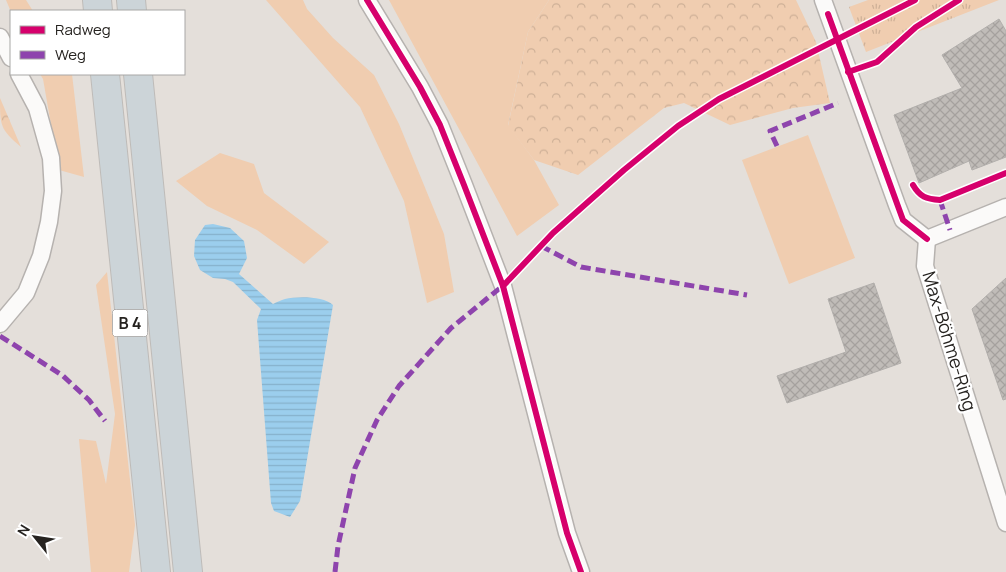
<svg xmlns="http://www.w3.org/2000/svg" width="1006" height="572" viewBox="0 0 1006 572" font-family="Manrope,sans-serif">
<defs>
<pattern id="forest-crowns" width="20" height="18" patternUnits="userSpaceOnUse" patternTransform="scale(1.25)"><rect width="20" height="18" fill="#f0cdb0"/><path d="M2 6a3 3 0 1 1 6 0M12 15a3 3 0 1 1 6 0" fill="none" stroke="#ceb097"/></pattern>
<pattern id="park-tufts" width="24" height="20" patternUnits="userSpaceOnUse" patternTransform="scale(1.25)"><rect width="24" height="20" fill="#f0cdb0"/><path d="M3 7l-1-3M5 7V3M7 7l1-3M15 17l-1-3M17 17v-4M19 17l1-3" fill="none" stroke="#ceb097"/></pattern>
<pattern id="water-rules" width="6" height="5" patternUnits="userSpaceOnUse" patternTransform="scale(1.25)"><rect width="6" height="5" fill="#9bceed"/><path d="M0 2.5h6" fill="none" stroke="#85b1cb"/></pattern>
<pattern id="building-cross-hatch" width="8" height="8" patternUnits="userSpaceOnUse" patternTransform="scale(1.25)"><rect width="8" height="8" fill="#c0bcb8"/><path d="M0 0l8 8M0 8l8-8" fill="none" stroke="#a5a19e"/></pattern>
</defs>
<rect width="100%" height="100%" fill="#e4dfda"/>
<g fill="#f0cdb0">
<path d="M6,0H26L33,11L11,12Z"/>
<path d="M266,0H303L307,9L333,38L374,75L399,124L444,234L454,292L427,303L404,201L360,107Z"/>
<path d="M389,0H549L528,32L508,125L534,160L559,205L517,236Z"/>
<path d="M40,74H72L84,177L59,170L43,79Z"/>
<path d="M808,135L855,258L789,284L742,160Z"/>
<path d="M220,153L254,164L264,193L329,242L304,264L257,230L207,206L176,181Z"/>
<path d="M107,272L135,525L129,572H91L79,439L96,441L106,484L115,414L96,285Z"/>
</g>
<g fill="url(#forest-crowns)">
<path d="M549,0H796L816,42L830,103L793,108L730,125L684,103L664,108L578,175L534,160L508,126L528,32Z"/>
<path d="M0,98L21,147C0,129 0,126 0,98Z"/>
</g>
<path fill="url(#park-tufts)" d="M868,0H999L866,52L849,7Z"/>
<path fill="url(#water-rules)" d="M213,224L230,228L244,241L247,258L239,274L273,304C277,302 281,300 285,299C297,296 324,296 333,305L300,501L290,517L274,511L271,503L257,320L261,309L233,282L225,279L213,278L200,270L194,256L195,240L205,225Z"/>
<g fill="url(#building-cross-hatch)" stroke="#b2afac">
<path d="M999,19L1006,31V157L972,170L969,161L919,183L894,115L962,88L942,55Z"/>
<path d="M1006,278V399L1003,400L972,309Z"/>
<path d="M874,283L901,363L787,403L777,376L846,352L828,299Z"/>
</g>
<g fill="none" stroke-linecap="round" stroke-linejoin="round">
<g stroke="#b6b2af" stroke-width="19">
<g id="street">
<path d="M367,0L420,87L440,125L464,185L503,286L567,533L581,572"/>
<path d="M823,0L897,205L903,220L927,239"/>
<path d="M0,37L11,58"/>
<path d="M927,239L925,266L1006,523"/>
<path d="M927,239L1006,207"/>
<path d="M0,324L26,293L41,256L49,222L53,191L51,158L37,108L19,74"/>
</g>
</g>
<g stroke="#bebbb8" stroke-width="30">
<g id="highway">
<path d="M97,0L98,11"/>
<path d="M131,0L132,11"/>
<path d="M105,74L156,572"/>
<path d="M138,74L188,572"/>
</g>
</g>
<use href="#street" stroke="#fbfaf9" stroke-width="16"/>
<use href="#highway" stroke="#ccd4d8" stroke-width="28"/>
<g stroke="#8e44ad" stroke-width="5" stroke-dasharray="10 5" stroke-linecap="butt">
<path d="M777,146L770,131L838,103"/>
<path d="M940,200L950,230"/>
<path d="M541,246L581,267L747,295"/>
<path d="M0,336L62,375L89,400L105,421"/>
<path d="M335,572L338,546L355,468L377,420L399,386L451,328L505,284"/>
</g>
<g stroke="#fff" stroke-width="9">
<g id="cycleway">
<path d="M367,0L420,87L440,125L464,185L503,286L567,533L581,572"/>
<path d="M828,14L903,220L927,239"/>
<path d="M848,72L877,62L916,27L959,0"/>
<path d="M913,185C920,197 926,199 940,200L1006,173"/>
<path d="M503,286L553,233L624,170L678,126L719,99L915,0"/>
</g>
</g>
<use href="#cycleway" stroke="#d6006c" stroke-width="6"/>
</g>
<g text-anchor="middle" dominant-baseline="central" stroke-width="4.5" stroke-linejoin="round" paint-order="stroke">
<rect fill="#fff" stroke="#676563" stroke-width="1" x="112.5" y="309.5" width="35" height="27" rx="4"/>
<g font-size="16" font-weight="bold" fill="#262320">
<text x="130" y="323">B 4</text>
</g>
<g font-size="18" fill="#262320" stroke="#fff">
<text transform="translate(950 341) rotate(73)">Max-Böhme-Ring</text>
</g>
</g>
<rect x="10" y="10" width="175" height="65" fill="#ffffff" stroke="#a8a7a6"/>
<rect x="20" y="26" width="25" height="8" fill="#d6006c" stroke="#a8a7a6"/>
<text x="55" y="35" font-size="15" fill="#262320">Radweg</text>
<rect x="20" y="51" width="25" height="8" fill="#8e44ad" stroke="#a8a7a6"/>
<text x="55" y="60" font-size="15" fill="#262320">Weg</text>
<g transform="translate(35 537) rotate(300)" stroke="#ffffff" stroke-width="4" paint-order="stroke">
<path d="M0-4L9 19L0 12L-9 19Z" fill="#262320"/>
<text y="-8" font-size="14" font-weight="bold" text-anchor="middle" fill="#262320">N</text>
</g>
</svg>
